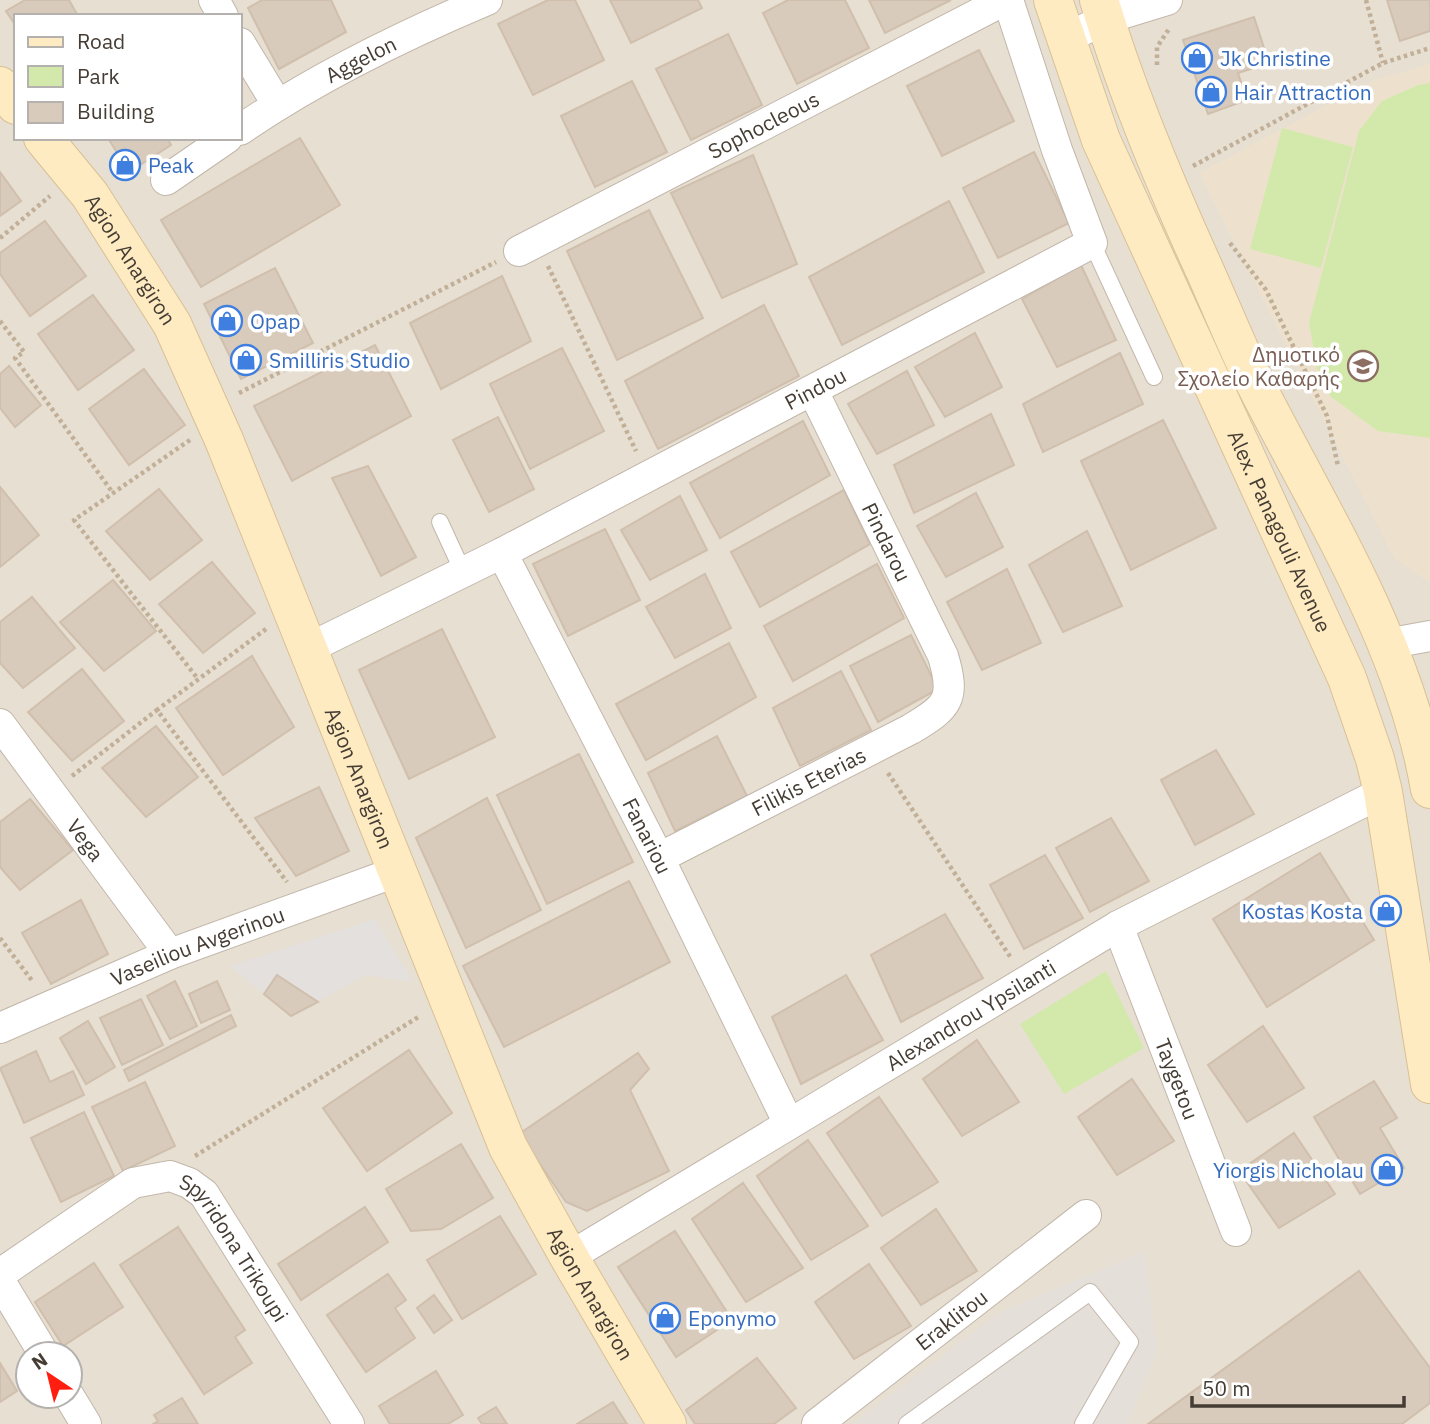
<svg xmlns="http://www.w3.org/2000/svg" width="1430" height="1424" viewBox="0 0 1430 1424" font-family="'IBM Plex Sans',sans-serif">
<rect width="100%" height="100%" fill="#f3ede4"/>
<path fill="#e7dfd2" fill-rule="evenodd" d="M0,0H1430V1424H0ZM16,16H240V138H16ZM28,1354H70V1396H28Z"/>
<path fill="#e5dfd9" d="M1145,1251L1157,1352L1128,1424H852L1002,1311Z"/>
<path fill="#ede1cd" d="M1430,64V583L1394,558L1199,173L1374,80Z"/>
<g fill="#d3e9ab">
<path d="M1430,83V438L1378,431L1330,396L1317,368L1309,323L1359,131L1382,101L1418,85Z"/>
<path d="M1282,128L1353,147L1321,268L1250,249Z"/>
<path d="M1106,971L1144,1048L1064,1094L1020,1024Z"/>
</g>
<path fill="#e3e0dd" d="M375,919L413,982L366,975L291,1016L229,966Z"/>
<g fill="#d8cbbc" stroke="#d0bfac" stroke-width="2">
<path d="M25,0H69L78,16H16V26L6,11Z"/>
<path d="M262,0H331L346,32L279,69L248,8Z"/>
<path d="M548,0H575L604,60L533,95L498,24Z"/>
<path d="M610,0H698L702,8L631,43Z"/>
<path d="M788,0H845L869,48L797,84L763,13Z"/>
<path d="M869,0H951L885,33Z"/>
<path d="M1387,0H1430V31L1400,41Z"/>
<path d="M1254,17L1269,63L1238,73L1247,100L1208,114L1183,40Z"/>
<path d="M728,34L762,105L691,140L656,69Z"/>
<path d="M979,50L1014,121L942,156L907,86Z"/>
<path d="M632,81L667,152L595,187L561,116Z"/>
<path d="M108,138H167L171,145L129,172Z"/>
<path d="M300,138L340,205L201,287L161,220Z"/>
<path d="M1034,152L1069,223L998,258L963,188Z"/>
<path d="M753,155L797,264L722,298L671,193Z"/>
<path d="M0,172L21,201L0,216Z"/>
<path d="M949,201L984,272L842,345L809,277Z"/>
<path d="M649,210L703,318L617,360L567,251Z"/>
<path d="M45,221L86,276L30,316L0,274V253Z"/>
<path d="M1081,265L1116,340L1057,367L1022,299Z"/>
<path d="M275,268L313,343L241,379L204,304Z"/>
<path d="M502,276L531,341L441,389L410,323Z"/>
<path d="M93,295L134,350L78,390L38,334Z"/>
<path d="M764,305L799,376L658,449L625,381Z"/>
<path d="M975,333L1002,387L945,417L915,367Z"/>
<path d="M375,345L411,416L292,481L254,406Z"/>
<path d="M562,348L604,431L530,469L490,384Z"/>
<path d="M1120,353L1143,404L1043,452L1023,404Z"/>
<path d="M9,366L41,405L15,427L0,408V374Z"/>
<path d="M144,369L185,425L129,465L89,409Z"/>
<path d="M907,371L934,425L877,454L848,404Z"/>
<path d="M991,414L1014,465L914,513L894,465Z"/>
<path d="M498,417L534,489L489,512L453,440Z"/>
<path d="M1163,420L1216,528L1131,570L1081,461Z"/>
<path d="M803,421L830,475L720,538L690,483Z"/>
<path d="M368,466L416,557L381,576L332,478Z"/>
<path d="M0,487L39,535L0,567Z"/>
<path d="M159,489L202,540L150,580L106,531Z"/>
<path d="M844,490L870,544L760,607L731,552Z"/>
<path d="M976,493L1003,547L946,577L917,526Z"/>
<path d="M680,496L707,550L650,580L621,530Z"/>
<path d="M605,529L640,600L568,636L533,564Z"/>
<path d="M1087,531L1122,606L1063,632L1029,565Z"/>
<path d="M212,562L255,613L203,653L159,604Z"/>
<path d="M877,564L904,618L793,681L764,626Z"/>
<path d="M1007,569L1041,643L982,670L947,602Z"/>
<path d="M705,574L731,628L675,658L646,607Z"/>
<path d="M113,580L156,631L104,671L60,622Z"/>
<path d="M32,597L75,648L23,688L0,663V622Z"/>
<path d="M442,629L495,737L409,779L359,670Z"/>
<path d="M911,635L938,689L878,722L850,666Z"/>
<path d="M729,643L756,697L646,760L616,704Z"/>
<path d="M252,656L294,727L223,775L176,708Z"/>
<path d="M82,669L124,721L72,761L28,712Z"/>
<path d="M841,671L871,730L800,766L773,708Z"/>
<path d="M156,726L198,777L146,817L102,768Z"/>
<path d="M717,736L747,796L675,831L648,773Z"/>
<path d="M1216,750L1254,814L1195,845L1161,780Z"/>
<path d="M579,754L633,862L547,904L497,795Z"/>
<path d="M319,787L349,851L296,876L255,818Z"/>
<path d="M487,798L541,910L466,948L416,838Z"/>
<path d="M30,799L73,850L20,890L0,867V822Z"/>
<path d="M1111,818L1149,881L1090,912L1056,848Z"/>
<path d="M1320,853L1374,940L1267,1007L1213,919Z"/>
<path d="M1045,855L1083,918L1024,949L990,885Z"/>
<path d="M629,881L670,962L504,1047L463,966Z"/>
<path d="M81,900L108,954L51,984L22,933Z"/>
<path d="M945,914L983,978L901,1022L871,955Z"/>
<path d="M277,975L318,1002L291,1016L264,994Z"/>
<path d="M846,975L883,1040L801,1084L772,1017Z"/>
<path d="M175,981L197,1026L170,1039L147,996Z"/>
<path d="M217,981L230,1010L201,1023L189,994Z"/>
<path d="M141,999L163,1045L122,1065L100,1018Z"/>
<path d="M231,1015L236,1026L129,1081L124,1070Z"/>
<path d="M88,1021L115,1067L86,1084L60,1038Z"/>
<path d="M1263,1026L1304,1088L1247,1122L1208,1065Z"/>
<path d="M977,1040L1019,1102L962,1136L923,1079Z"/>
<path d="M409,1050L452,1113L367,1171L323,1108Z"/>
<path d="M36,1051L50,1082L73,1071L84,1095L24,1123L0,1068Z"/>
<path d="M638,1053L649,1069L630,1090L669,1171L587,1211L566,1202L519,1134Z"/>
<path d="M1132,1079L1174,1141L1117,1175L1078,1117Z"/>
<path d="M1374,1081L1397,1118L1380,1128L1404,1168L1360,1194L1314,1117Z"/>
<path d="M145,1082L175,1146L123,1171L92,1107Z"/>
<path d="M879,1097L938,1182L882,1216L827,1133Z"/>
<path d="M84,1112L114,1176L61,1202L31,1138Z"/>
<path d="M1294,1133L1335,1194L1279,1228L1239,1171Z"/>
<path d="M808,1140L868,1226L811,1260L757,1176Z"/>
<path d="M461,1144L493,1198L441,1229L411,1231L386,1189Z"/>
<path d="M743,1183L803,1268L746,1302L692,1219Z"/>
<path d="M365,1207L388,1242L301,1300L278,1264Z"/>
<path d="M936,1209L977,1271L921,1305L881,1248Z"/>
<path d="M500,1216L536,1274L462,1319L427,1260Z"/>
<path d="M178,1227L245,1330L235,1337L252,1363L204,1394L120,1265Z"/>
<path d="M675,1231L732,1320L676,1357L618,1267Z"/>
<path d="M94,1263L123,1307L63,1346L35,1302Z"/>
<path d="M869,1264L911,1326L854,1359L815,1302Z"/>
<path d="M1359,1271L1430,1368V1403L1402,1424H1148Z"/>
<path d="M388,1274L406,1300L395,1308L415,1338L366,1372L327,1315Z"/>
<path d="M434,1295L452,1320L434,1333L417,1308Z"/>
<path d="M757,1358L796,1408L774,1424H695L686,1410Z"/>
<path d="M0,1363L17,1391L0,1402Z"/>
<path d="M436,1371L463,1415L448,1424H390L379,1406Z"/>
<path d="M182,1398L198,1424H153L158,1421L154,1415Z"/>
<path d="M613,1402L627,1424H577Z"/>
<path d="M496,1407L507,1424H482L478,1418Z"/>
</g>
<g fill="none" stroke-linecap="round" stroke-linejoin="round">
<g stroke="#c2b7aa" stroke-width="18">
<g id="lane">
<path d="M1092,243L1154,377"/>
<path d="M440,522L463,572"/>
<path d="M907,1424L1090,1292L1130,1342L1083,1424"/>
</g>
</g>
<g stroke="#c2b7aa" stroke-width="32">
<g id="street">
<path d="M214,0L223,16"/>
<path d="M1065,39L1105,19L1167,0"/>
<path d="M240,43L277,104"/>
<path id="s1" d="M240,130C314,79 404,35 487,0"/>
<path d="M166,180L227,138"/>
<path id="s2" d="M519,251L1005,0"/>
<path id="s3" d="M502,553L659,858L789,1124"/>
<path d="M1386,644L1430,636"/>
<path id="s4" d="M309,648L502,553L1092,243L1057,150L1008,0"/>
<path id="s5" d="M0,724L170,954"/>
<path id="s6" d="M659,858L911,729C948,707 956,699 943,656L813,391"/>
<path id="s7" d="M1118,926L1236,1231"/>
<path id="s8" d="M0,1028L170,954L396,872"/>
<path id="s9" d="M569,1257L1118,926L1383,792"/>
<path id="s10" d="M0,1274L133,1183L170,1176L189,1183L204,1194L349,1424"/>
<path d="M0,1281L44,1354"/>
<path d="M69,1396L86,1424"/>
<path id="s11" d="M817,1424L1086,1215"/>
</g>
</g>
<g stroke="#d8c094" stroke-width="40">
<g id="secondary">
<path id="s12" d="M1053,0L1101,140L1347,678L1375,759L1383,792L1430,1084"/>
<path d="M1099,0C1127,93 1165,183 1205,271C1222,309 1238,349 1257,387C1323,516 1405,644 1430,789"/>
<path d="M0,86L16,105"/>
<path id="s13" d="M43,138L90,195L172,324L224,440L508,1147L569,1257L667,1424"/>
</g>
</g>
<g stroke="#c1af97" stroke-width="4.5" stroke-dasharray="3.5 3.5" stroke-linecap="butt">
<path d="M1366,0L1383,63"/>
<path d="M1157,65V47L1169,29"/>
<path d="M1193,166L1383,63L1430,48"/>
<path d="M0,238L50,196"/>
<path d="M1230,243L1266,290L1327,416L1338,466"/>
<path d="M548,266L636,451"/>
<path d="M0,321L24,352L15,358L113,493"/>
<path d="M239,393L496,262"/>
<path d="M190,440L74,520L198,679"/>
<path d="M266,629L157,710L287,882"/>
<path d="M888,773L1011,958"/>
<path d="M72,776L157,710"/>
<path d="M0,938L33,982"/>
<path d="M195,1156L420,1016"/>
</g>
<use href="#lane" stroke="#fff" stroke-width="16"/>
<use href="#street" stroke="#fff" stroke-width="30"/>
<use href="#secondary" stroke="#ffebc2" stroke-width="38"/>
</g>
<defs>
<g id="shop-ring" transform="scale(1.575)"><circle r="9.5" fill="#fff" stroke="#3f7fe0" stroke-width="1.5"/><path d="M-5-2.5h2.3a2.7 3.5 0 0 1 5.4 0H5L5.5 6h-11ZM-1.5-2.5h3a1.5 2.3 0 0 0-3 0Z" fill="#3f7fe0"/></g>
<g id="school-ring" transform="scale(1.575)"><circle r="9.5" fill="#fff" stroke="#8d6e63" stroke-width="1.5"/><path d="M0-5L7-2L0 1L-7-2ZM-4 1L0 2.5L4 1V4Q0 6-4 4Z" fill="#8d6e63"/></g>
</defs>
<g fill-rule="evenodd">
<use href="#shop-ring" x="1197" y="58"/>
<use href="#shop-ring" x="1211" y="92"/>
<use href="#shop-ring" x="125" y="165"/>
<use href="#shop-ring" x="227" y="321"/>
<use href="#shop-ring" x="246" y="360"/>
<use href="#school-ring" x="1363" y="366"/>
<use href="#shop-ring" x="1386" y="911"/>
<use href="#shop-ring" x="1387" y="1170"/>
<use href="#shop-ring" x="665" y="1318"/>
</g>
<g text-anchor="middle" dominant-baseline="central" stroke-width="7" stroke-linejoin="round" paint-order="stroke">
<g font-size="21" fill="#366cbe" stroke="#fff" text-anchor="start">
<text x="1220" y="58">Jk Christine</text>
<text x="1234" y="92">Hair Attraction</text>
<text x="148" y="165">Peak</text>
<text x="250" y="321">Opap</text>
<text x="269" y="360">Smilliris Studio</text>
<text x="1363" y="911" text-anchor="end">Kostas Kosta</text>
<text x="1364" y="1170" text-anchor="end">Yiorgis Nicholau</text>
<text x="688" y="1318">Eponymo</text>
</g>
<g font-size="21" fill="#453d34" stroke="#fff">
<text stroke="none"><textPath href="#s1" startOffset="140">Aggelon</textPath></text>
<text stroke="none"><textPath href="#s2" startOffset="275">Sophocleous</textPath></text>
<text stroke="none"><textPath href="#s13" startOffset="150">Agion Anargiron</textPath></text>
<text stroke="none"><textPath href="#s4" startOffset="569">Pindou</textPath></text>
<text stroke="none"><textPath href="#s12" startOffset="578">Alex. Panagouli Avenue</textPath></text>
<text transform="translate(887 542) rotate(64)">Pindarou</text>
<text stroke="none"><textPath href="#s13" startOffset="718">Agion Anargiron</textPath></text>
<text stroke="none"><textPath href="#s6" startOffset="168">Filikis Eterias</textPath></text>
<text stroke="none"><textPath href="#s3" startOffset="318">Fanariou</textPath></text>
<text stroke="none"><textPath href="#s5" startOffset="144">Vega</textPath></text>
<text stroke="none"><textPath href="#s8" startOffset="214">Vaseiliou Avgerinou</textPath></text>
<text stroke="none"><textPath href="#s9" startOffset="469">Alexandrou Ypsilanti</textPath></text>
<text stroke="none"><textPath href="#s7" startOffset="164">Taygetou</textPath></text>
<text stroke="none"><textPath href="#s10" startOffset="298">Spyridona Trikoupi</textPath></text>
<text stroke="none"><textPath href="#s13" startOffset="1284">Agion Anargiron</textPath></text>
<text stroke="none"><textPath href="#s11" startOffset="170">Eraklitou</textPath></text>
</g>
<g font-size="21" fill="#785e54" stroke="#fff" text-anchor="end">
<text x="1340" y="354">Δημοτικό<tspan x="1340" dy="24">Σχολείο Καθαρής</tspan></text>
</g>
</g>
<rect x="14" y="14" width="228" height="126" fill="#ffffff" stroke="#b5b1ae" stroke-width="2"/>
<rect x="28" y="37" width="35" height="10" fill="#ffebc2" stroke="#b5b1ae" stroke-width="2"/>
<text x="77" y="49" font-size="21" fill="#453d34">Road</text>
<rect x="28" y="66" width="35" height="21" fill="#d3e9ab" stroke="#b5b1ae" stroke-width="2"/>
<text x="77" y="84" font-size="21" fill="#453d34">Park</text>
<rect x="28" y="102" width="35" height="21" fill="#d8cbbc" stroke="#b5b1ae" stroke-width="2"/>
<text x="77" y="119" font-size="21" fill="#453d34">Building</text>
<g transform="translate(49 1375) rotate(325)"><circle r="33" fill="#ffffff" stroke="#b5b1ae" stroke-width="2"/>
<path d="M0-5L12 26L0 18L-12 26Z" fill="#ff1e0f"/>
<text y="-10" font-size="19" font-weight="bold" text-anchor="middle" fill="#453d34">N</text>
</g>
<path d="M1192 1396v10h212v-10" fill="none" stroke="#453d34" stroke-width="3.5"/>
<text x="1202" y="1396" font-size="21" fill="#453d34" stroke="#ffffff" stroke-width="5" paint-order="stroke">50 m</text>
</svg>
